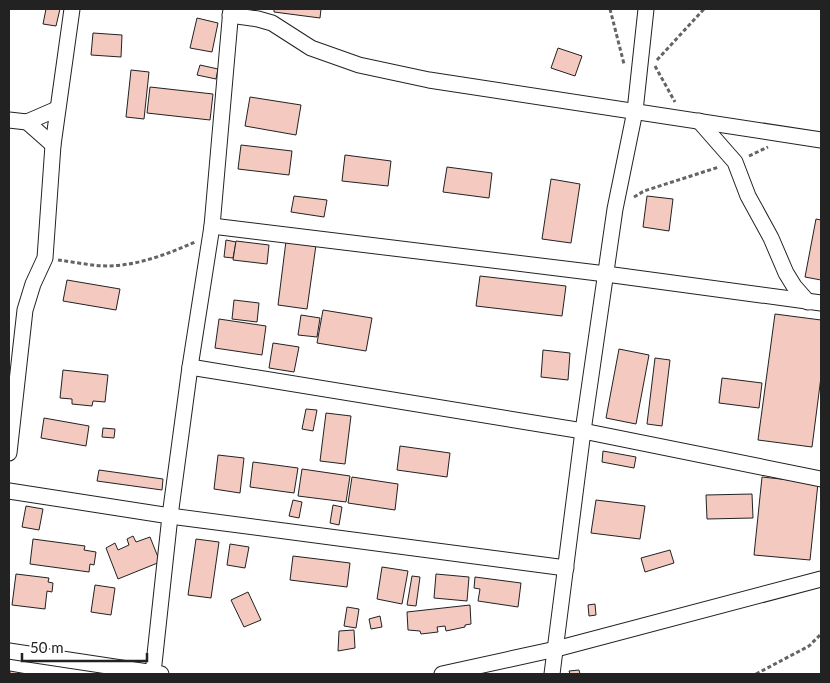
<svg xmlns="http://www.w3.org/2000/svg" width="830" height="683" viewBox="0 0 830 683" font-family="Lato,sans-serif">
<rect width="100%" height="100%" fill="#fff"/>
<g fill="#f3c9c0" stroke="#222">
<path d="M46,9H60L56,26L43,24Z"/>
<path d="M274,9H321L320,18L274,12Z"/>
<path d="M197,18L218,23L212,52L190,48Z"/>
<path d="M93,33L122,35L121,57L91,55Z"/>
<path d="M558,48L582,56L575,76L551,68Z"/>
<path d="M200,65L218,69L216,79L197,75Z"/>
<path d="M131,70L149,72L144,119L126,117Z"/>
<path d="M150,87L213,94L210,120L147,113Z"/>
<path d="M250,97L301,105L296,135L245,126Z"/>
<path d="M241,145L292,151L289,175L238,169Z"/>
<path d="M345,155L391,161L388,186L342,181Z"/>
<path d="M447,167L492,173L489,198L443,192Z"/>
<path d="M551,179L580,184L571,243L542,239Z"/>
<path d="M294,196L327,200L324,217L291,212Z"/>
<path d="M647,196L673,199L669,231L643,227Z"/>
<path d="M816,219L821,220V280L805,277Z"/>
<path d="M226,240L236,242L233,258L224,257Z"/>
<path d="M236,241L269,245L267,264L233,260Z"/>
<path d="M286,241L316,245L307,309L278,305Z"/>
<path d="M480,276L566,286L562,316L476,306Z"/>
<path d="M67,280L120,289L116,310L63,301Z"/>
<path d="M234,300L259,303L257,322L232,319Z"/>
<path d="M323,310L372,318L366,351L317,343Z"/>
<path d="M775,314L821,320V377L812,447L758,440Z"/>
<path d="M301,315L320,318L317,337L298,335Z"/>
<path d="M219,319L266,326L262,355L215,348Z"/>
<path d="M273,343L299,347L294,372L269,368Z"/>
<path d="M619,349L649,355L636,424L606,418Z"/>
<path d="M543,350L570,353L568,380L541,377Z"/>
<path d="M655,358L670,360L662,426L647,424Z"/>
<path d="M63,370L108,375L105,402L93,401L92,406L72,404V399L60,398Z"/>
<path d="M722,378L762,383L759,408L719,403Z"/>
<path d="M306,409L317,410L313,431L302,429Z"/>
<path d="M326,413L351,416L345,464L320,461Z"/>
<path d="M44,418L89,426L86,446L41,438Z"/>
<path d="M103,428L115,429L114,438L102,437Z"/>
<path d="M400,446L450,453L447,477L397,470Z"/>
<path d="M603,451L636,457L634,468L602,462Z"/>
<path d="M218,455L244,458L240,493L214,489Z"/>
<path d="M253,462L298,468L294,493L250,487Z"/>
<path d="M302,469L350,476L346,502L298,496Z"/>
<path d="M99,470L163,479L162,490L97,481Z"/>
<path d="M352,477L398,484L395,510L348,503Z"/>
<path d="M762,477L818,483L810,560L754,555Z"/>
<path d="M752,494L753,518L707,519L706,495Z"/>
<path d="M293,500L302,502L299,518L289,516Z"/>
<path d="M596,500L645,506L640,539L591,533Z"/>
<path d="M333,505L342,507L339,525L330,523Z"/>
<path d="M26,506L43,509L39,530L22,527Z"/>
<path d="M133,536L136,542L150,537L160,562L118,579L106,548L115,543L118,550L129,545L127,539Z"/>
<path d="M33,539L85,546L84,550L96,552L94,565L90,564L89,572L30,564Z"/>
<path d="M196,539L219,542L211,598L188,595Z"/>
<path d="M230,544L249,547L245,568L227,565Z"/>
<path d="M670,550L674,563L645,572L641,558Z"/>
<path d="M293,556L350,563L347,587L290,580Z"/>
<path d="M382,567L408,571L402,604L377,599Z"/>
<path d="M16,574L49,578L48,582L53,583L52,592L47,591L45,609L12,605Z"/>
<path d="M436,574L469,577L467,601L434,598Z"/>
<path d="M412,576L420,577L416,606L407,605Z"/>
<path d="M475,577L521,583L518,607L478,601L480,589L474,588Z"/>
<path d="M95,585L115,588L111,615L91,612Z"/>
<path d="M248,592L261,620L244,627L231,600Z"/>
<path d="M595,604L596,615L589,616L588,605Z"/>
<path d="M470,605L471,624L465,625V627L446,631L445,626L437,627L438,632L421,634L420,631L408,630L407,612Z"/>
<path d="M347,607L359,609L356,628L344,626Z"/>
<path d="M380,616L382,627L371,629L369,619Z"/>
<path d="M354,630L355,648L338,651L339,631Z"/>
<path d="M579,670L580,674H570L569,671Z"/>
<path d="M10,671L27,674H10Z"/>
</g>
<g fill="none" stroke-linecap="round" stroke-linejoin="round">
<g stroke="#222" stroke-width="17">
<g id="minor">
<path d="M230,15L258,19L272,23L311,48L359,65L429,80L821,140"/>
<path d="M9,120L27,122L57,109"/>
<path d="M699,121L735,162L748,196L771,238L786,273L794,286L808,302"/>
<path d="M27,122L53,145"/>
<path d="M212,226L606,274L821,303"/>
<path d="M190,367L583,431L821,479"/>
<path d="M9,453L25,310L33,284L45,258L53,145L72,9"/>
<path d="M9,491L170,516L566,568"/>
<path d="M9,651L161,674"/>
<path d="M153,673L170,516L190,367L212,226L231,9"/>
<path d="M442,674L556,649L821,579"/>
<path d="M552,674L583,431L615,209L635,111L646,9"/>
</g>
</g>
<g stroke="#646464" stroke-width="3" stroke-dasharray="4 2.5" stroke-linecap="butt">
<path d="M610,9L624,64"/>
<path d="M657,60L704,9"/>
<path d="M655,66L675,102"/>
<path d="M749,156L768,147"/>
<path d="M634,197L644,191L719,167"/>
<path d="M58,260C74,262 92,266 109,266C139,265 168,254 195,242"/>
<path d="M756,674L809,646L821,634"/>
</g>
<use href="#minor" stroke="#fff" stroke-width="15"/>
</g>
<rect width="830" height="683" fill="none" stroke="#222222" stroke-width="20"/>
<path d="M22 653v8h125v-8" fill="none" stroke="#222222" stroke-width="2.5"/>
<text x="30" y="653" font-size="15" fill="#222222" stroke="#ffffff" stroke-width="4" paint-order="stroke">50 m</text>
</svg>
